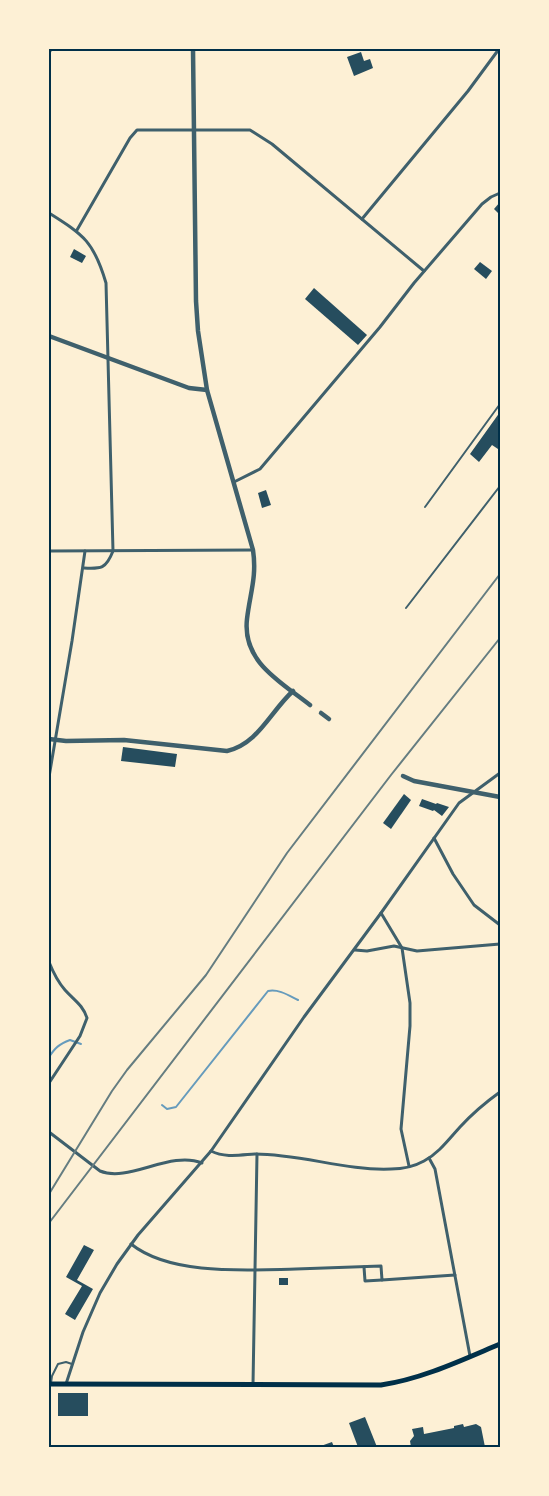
<svg xmlns="http://www.w3.org/2000/svg" width="549" height="1496" viewBox="0 0 549 1496" font-family="Ubuntu,sans-serif">
<rect width="100%" height="100%" fill="#fdf0d5"/>
<g fill="none" stroke-linecap="round" stroke-linejoin="round">
<g stroke="#669bbc" stroke-width="2">
<path d="M49,1057C55,1048 59,1044 70,1040L81,1044"/>
<path d="M162,1105L167,1109L176,1107L268,991C279,989 288,995 298,1000"/>
</g>
</g>
<g fill="#264d5e">
<path d="M361,52L364,61L370,59L373,68L354,76L347,57Z"/>
<path d="M500,202V215L494,209Z"/>
<path d="M74,249L86,256L82,263L70,257Z"/>
<path d="M480,262L492,271L486,279L474,269Z"/>
<path d="M314,288L367,335L358,345L305,299Z"/>
<path d="M500,412V446L498,449L492,445L479,462L470,454Z"/>
<path d="M266,490L271,505L262,508L258,493Z"/>
<path d="M123,747L177,754L175,767L121,761Z"/>
<path d="M404,794L411,800L391,829L383,823Z"/>
<path d="M422,799L436,804L437,803L449,807L442,816L434,810L433,811L419,806Z"/>
<path d="M84,1245L94,1250L77,1280L93,1289L75,1320L65,1314L82,1286L66,1277Z"/>
<rect x="279" y="1278" width="9" height="7"/>
<rect x="58" y="1393" width="30" height="23"/>
<path d="M365,1417L377,1447H358L349,1423Z"/>
<path d="M463,1424L464,1427L476,1424L481,1427L485,1447H411L410,1441L414,1436L412,1429L423,1427L424,1434L454,1428V1426Z"/>
<path d="M332,1442L334,1447H318Z"/>
</g>
<g fill="none" stroke-linecap="round" stroke-linejoin="round">
<g stroke="#3f606c" stroke-width="2">
<path d="M425,507L500,404"/>
<path d="M406,608L500,486"/>
<path d="M51,1383L52,1376L58,1364L66,1362L72,1364"/>
</g>
<g stroke="#3f606c" stroke-width="3">
<path d="M49,53L51,49"/>
<path d="M49,213C84,235 94,242 106,283L113,551C106,569 101,569 84,568"/>
<path d="M362,219L468,91L499,49"/>
<path d="M77,230L130,138L137,130H250L272,144L424,271"/>
<path d="M234,482L260,469L380,327L414,283L482,204L491,197L500,193"/>
<path d="M49,551L253,550"/>
<path d="M49,777L72,641L85,551"/>
<path d="M434,838L453,874L474,905L500,925"/>
<path d="M381,913L402,948L410,1003V1026L401,1129L409,1166"/>
<path d="M355,950L367,951L394,946L417,951L500,944"/>
<path d="M49,962C53,972 58,982 65,990C74,1000 83,1005 87,1018L80,1036L49,1083"/>
<path d="M49,1132L100,1171C129,1183 170,1150 202,1163"/>
<path d="M211,1151C225,1158 240,1155 255,1154C301,1154 346,1171 391,1169C402,1169 415,1166 424,1161C439,1153 449,1139 460,1127C472,1114 486,1102 500,1092"/>
<path d="M429,1158L435,1169L470,1356"/>
<path d="M131,1244C171,1276 248,1270 296,1269C324,1268 352,1267 381,1266L382,1280L455,1275"/>
<path d="M364,1267L365,1281L382,1280"/>
<path d="M66,1384L83,1332L100,1293L117,1264L138,1235L211,1151L304,1017L381,913L459,803L500,773"/>
<path d="M253,1385L257,1154"/>
</g>
<g stroke="#3f606c" stroke-width="4.5">
<path d="M193,49L196,301L198,331L207,390L253,550C257,577 250,593 247,619C242,662 281,682 310,705"/>
<path d="M49,336L189,388L207,390"/>
<path d="M321,713L329,719"/>
<path d="M49,739L66,741L124,740L227,751C258,744 270,712 293,691"/>
<path d="M403,776L414,781L500,797"/>
</g>
<path stroke="#003049" stroke-width="5" d="M49,1384L381,1385C422,1379 462,1360 500,1344"/>
<g stroke="#657d81" stroke-width="2">
<path d="M49,1194L112,1091L127,1070L206,975L287,853L500,574"/>
<path d="M49,1223L391,775L500,638"/>
</g>
</g>
<rect width="549" height="1496" fill="none" stroke="#fdf0d5" stroke-width="100"/>
<rect x="50" y="50" width="449" height="1396" fill="none" stroke="#003049" stroke-width="2"/>
</svg>
